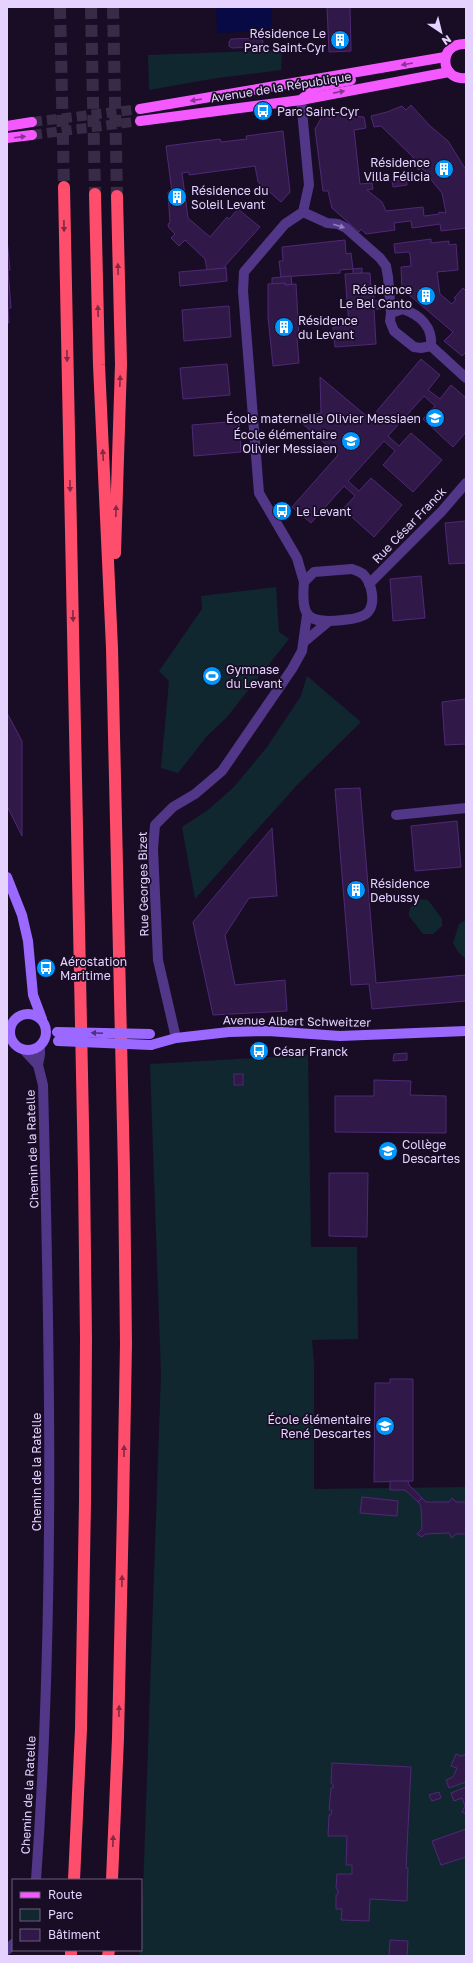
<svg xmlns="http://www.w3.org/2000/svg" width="473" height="1963" viewBox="0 0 473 1963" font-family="'Golos Text',sans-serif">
<rect width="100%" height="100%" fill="#190d26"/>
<g fill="#102730">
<path d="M282,50L281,70L217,78L149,90L148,55Z"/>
<path d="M276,587L279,632L289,639L227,717L207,736L178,773L161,768L169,681L159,671L202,609L201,596Z"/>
<path d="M307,676L361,722L297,785L195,899L182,827L208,810L234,787L267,747L301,696Z"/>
<path d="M422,899L428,900L442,919V926L433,934H423L409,916C408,906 414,902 422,899Z"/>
<path d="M466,920V958H465L458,952L453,943L459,924Z"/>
<path d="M308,1055L311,1247H357L358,1339L312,1340L314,1364V1489L466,1487V1956H139L140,1950H141L161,1374L150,1064Z"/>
</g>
<path fill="#070a45" d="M216,7H272V31L217,33Z"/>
<g fill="#301848" stroke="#4f2975">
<path d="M327,7H350L351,51L329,52Z"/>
<path d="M260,38L263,41L262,46L259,47L232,48L229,46V42L231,39Z"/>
<path d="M411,105L429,125L448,141L466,170V228L441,231L440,224L412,228L411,221L394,223L395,230L366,234L361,229L359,232L332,208L328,191H323L315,129L323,115L330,119L334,114L364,117L366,128L354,130L360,184L372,183L373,189L367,190L382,202L386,211L423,207L424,216L439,214V212L446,213L442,193L428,176L429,174L421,168L418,170V164L413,160V157L381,126L374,127L371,116L387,112L402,106L406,110Z"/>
<path d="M283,131L290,192L281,202L258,182L255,166L189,175V172L182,173L188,218L210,237L227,217L229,219L238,209L260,227L225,266L226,268L207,270L205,259L185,240L179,246L171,238L175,234L169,228L168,224L170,223L168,192H172L166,146L220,139L221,142L247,139L246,136Z"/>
<path d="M406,179L407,185L393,187L392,181Z"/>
<path d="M7,239L10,270H8L11,308H8L9,323H7Z"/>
<path d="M431,239V243L449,241V245L456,244L458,270L437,272L440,294L452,304L456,299L454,298L463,288L465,290L466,288V352L462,356L444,341L453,332L402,289L401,267L411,266L410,255L409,252L395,253L394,244Z"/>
<path d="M345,240L346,254L351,253L353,269L340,270V273L281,277L279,261H283L282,247Z"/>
<path d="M226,268L227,281L180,286L179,272Z"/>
<path d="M362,268V273L353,274V269Z"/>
<path d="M362,273H370L371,288H374V301L380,300L381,309H374L376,344L335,347L333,327L349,326L345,274Z"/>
<path d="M291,276L292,285H285V283L272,284V278Z"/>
<path d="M285,283V285L296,284L299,338H297L299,363L273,366L268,317V284Z"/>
<path d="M229,306L231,337L184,341L182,310Z"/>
<path d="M421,359L440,375L428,390L440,399L451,385L466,398V432L453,447L423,419L435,406L424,396L388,436L399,446L411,433L442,460L413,492L383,465L395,451L384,441L348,481L359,491L371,478L402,505L374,537L343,509L355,496L344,486L311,523L292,507L338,455L294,416L321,413L320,377L370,419Z"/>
<path d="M227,364L230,395L183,399L180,368Z"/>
<path d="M239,421L241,452L194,456L192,425Z"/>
<path d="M466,521V563L449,564L445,523Z"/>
<path d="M421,576L425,618L393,621L390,579Z"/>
<path d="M466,699V744L445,745L442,702Z"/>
<path d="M7,713L22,741V836L7,806Z"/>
<path d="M360,788L376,983L466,975V1001L372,1009L369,984L351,985L335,789Z"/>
<path d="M457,821L461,867L415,871L411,826Z"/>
<path d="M272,828L277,896L249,898L225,935L235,985L285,980L287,1011L213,1015L193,922Z"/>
<path d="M407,1053V1060L393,1061L394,1054Z"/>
<rect x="234" y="1074" width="9" height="11"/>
<path d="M374,1080L411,1081L410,1095L446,1096V1133L335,1132V1096H374Z"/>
<path d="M329,1173H368L367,1237L329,1236Z"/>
<path d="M390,1379H413V1481L374,1482L375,1383H390Z"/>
<path d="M390,1481H408L409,1485L422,1498L418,1502L405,1490H390Z"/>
<path d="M362,1497L398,1501L397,1516L360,1513Z"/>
<path d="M422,1498L426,1502H449L452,1498L456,1502H466V1534H456L452,1538L449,1533L425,1534L422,1537L417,1534L422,1529L421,1506L418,1502Z"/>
<path d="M456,1754L461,1756L466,1754V1782L449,1788L446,1780L453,1777L457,1768L451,1766Z"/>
<path d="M332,1763L411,1767L406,1868H408L407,1901L370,1899L369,1921L341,1920L342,1909H336V1895L338,1894V1890L336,1888L337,1874H352V1865H346L347,1836H328L329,1815H331L332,1810H329L331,1788H333V1784L331,1783Z"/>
<path d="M466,1787V1814L462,1812L465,1806L462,1798L454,1801L451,1793Z"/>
<path d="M439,1792L441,1798L432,1801L429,1795Z"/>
<path d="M466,1829V1857L441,1865L432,1841Z"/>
<path d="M390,1940L408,1941L407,1956H389Z"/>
</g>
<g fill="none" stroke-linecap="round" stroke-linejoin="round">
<g stroke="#382b47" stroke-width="10" stroke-dasharray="10 5" stroke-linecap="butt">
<path d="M32,122L140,109"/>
<path d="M32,135L140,121"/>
</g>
<g stroke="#382b47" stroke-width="12" stroke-dasharray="12 6" stroke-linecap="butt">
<path d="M60,7L64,187"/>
<path d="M91,7L95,194"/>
<path d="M113,7L117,196"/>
</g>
<g stroke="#523687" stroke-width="10">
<path d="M301,100L309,185L303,212L285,224L244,272L243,291L259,493L297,558L304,582"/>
<path d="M303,212L327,223L338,224L346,228L380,258L386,266L388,277L391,313"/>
<path d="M403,309C420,315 433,327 431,346L421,348L414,347L394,331L390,321L391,313Z"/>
<path d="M431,346L466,378"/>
<path d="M352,569C355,570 360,572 363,574C372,583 377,605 366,614C359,619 351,619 343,620C307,624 301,617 304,582L314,572Z"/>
<path d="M369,584L442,511L466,483"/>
<path d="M304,642L328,622"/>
<path d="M396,815L466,808"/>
<path d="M176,1038L158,960L153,849L155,825L173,807L195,794L222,771L292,669L302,651L307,615"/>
<path d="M24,1050L38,1065"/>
<path d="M36,1880C55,1615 50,1350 43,1085L38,1065L40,1055V1046"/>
<path d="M7,1950L13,1944"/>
</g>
<g stroke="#9b69ff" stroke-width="10">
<path d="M7,877L22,915L28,941L33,995L42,1019"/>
<circle cx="28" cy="1032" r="18"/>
<path d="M151,1045L176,1038L229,1032L268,1031L340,1036L466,1031"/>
</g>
<g stroke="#f459ff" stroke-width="10">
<path d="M466,44C438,42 439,81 466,78"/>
<path d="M302,99L317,87L351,80"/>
<path d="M140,109L445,57"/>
<path d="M140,121L301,100L449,72"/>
<path d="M7,126L32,122"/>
<path d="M7,138L32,135"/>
</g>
<g stroke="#ff4d6c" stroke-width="12">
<path d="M64,187L84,1173L86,1339L85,1503L81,1729L74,1880"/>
<path d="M95,194L99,365L112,648L124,1170L126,1344L123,1510L118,1738L112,1880"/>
<path d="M115,553L121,364L117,196"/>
<path d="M71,1956V1950"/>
<path d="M108,1956L109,1950"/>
</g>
<g stroke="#9b69ff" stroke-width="10">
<path d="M57,1032L150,1034"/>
<path d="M58,1041L151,1045"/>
</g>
</g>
<defs><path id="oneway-solid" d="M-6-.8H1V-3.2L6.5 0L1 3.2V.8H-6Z"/></defs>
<g fill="#863392">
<use href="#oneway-solid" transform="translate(407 64) rotate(170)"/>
<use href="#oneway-solid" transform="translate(339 92) rotate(-11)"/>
<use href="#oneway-solid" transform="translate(196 100) rotate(171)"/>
<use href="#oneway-solid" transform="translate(20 137) rotate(-7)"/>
</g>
<g fill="#802a46">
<use href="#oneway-solid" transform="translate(64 226) rotate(89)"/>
<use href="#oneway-solid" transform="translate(118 269) rotate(-91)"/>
<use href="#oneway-solid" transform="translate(98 311) rotate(-92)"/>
<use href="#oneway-solid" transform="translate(67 356) rotate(89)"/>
<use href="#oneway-solid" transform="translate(120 381) rotate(-88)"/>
<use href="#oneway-solid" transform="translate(103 455) rotate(-93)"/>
<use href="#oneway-solid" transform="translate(70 486) rotate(89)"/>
<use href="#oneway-solid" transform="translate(116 511) rotate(-88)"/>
<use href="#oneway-solid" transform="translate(73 616) rotate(89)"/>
<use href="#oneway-solid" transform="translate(124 1451) rotate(-89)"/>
<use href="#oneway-solid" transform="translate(122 1581) rotate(-89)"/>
<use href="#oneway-solid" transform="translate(119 1711) rotate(-89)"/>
<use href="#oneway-solid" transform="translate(113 1841) rotate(-88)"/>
</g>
<use fill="#947cbd" href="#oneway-solid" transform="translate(339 226) rotate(17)"/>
<use fill="#4d327d" href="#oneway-solid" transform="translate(97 1033) rotate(-178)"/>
<defs>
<g id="building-disc" transform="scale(1)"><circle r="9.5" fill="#0096fd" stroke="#190d26"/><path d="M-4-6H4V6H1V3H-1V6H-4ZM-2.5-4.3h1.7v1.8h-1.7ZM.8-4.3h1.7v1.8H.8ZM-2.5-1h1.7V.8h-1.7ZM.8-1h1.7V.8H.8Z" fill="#fff"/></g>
<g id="bus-disc" transform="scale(1)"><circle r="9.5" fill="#0096fd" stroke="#190d26"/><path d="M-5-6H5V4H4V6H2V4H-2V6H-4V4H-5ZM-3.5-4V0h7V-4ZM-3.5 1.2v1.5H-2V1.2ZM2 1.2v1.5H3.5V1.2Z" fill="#fff"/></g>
<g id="school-disc" transform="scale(1)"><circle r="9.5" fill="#0096fd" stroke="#190d26"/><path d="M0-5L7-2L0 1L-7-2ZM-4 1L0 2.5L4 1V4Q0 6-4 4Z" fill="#fff"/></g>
<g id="stadium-disc" transform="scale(1)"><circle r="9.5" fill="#0096fd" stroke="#190d26"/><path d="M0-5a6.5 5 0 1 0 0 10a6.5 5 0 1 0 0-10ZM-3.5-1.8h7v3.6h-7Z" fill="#fff"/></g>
</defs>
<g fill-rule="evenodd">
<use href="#building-disc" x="340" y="40"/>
<use href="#bus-disc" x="263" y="111"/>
<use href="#building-disc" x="444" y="169"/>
<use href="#building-disc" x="177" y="197"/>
<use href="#building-disc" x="426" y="296"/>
<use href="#building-disc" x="284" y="327"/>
<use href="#school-disc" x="435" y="418"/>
<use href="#school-disc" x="351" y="441"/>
<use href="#bus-disc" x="282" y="511"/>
<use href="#stadium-disc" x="212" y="676"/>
<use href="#building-disc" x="356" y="890"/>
<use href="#bus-disc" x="46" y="968"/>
<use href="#bus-disc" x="259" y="1051"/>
<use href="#school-disc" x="388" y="1151"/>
<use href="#school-disc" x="385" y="1426"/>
</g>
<g text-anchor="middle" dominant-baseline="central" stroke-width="3.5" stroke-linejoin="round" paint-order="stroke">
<g font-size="12" fill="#e5d2ff" stroke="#190d26" text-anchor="start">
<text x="326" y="33" text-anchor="end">Résidence Le<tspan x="326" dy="14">Parc Saint-Cyr</tspan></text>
<text x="277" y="111">Parc Saint-Cyr</text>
<text x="430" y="162" text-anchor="end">Résidence<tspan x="430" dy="14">Villa Félicia</tspan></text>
<text x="191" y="190">Résidence du<tspan x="191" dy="14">Soleil Levant</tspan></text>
<text x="412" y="289" text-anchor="end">Résidence<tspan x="412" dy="14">Le Bel Canto</tspan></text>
<text x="298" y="320">Résidence<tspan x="298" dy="14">du Levant</tspan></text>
<text x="421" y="418" text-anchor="end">École maternelle Olivier Messiaen</text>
<text x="337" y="434" text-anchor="end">École élémentaire<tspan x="337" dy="14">Olivier Messiaen</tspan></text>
<text x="296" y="511">Le Levant</text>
<text x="226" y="669">Gymnase<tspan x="226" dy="14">du Levant</tspan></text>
<text x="370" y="883">Résidence<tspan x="370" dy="14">Debussy</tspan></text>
<text x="60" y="961">Aérostation<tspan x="60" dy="14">Maritime</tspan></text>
<text x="273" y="1051">César Franck</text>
<text x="402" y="1144">Collège<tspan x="402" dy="14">Descartes</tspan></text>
<text x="371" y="1419" text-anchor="end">École élémentaire<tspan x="371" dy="14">René Descartes</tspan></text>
</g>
<g font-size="12" fill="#e5d2ff" stroke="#190d26">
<text transform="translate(281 87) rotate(-9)">Avenue de la République</text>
<text transform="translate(409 525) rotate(-46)">Rue César Franck</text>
<text transform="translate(143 884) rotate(-91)">Rue Georges Bizet</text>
<text transform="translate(297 1021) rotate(1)">Avenue Albert Schweitzer</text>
<text transform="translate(32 1149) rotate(-92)">Chemin de la Ratelle</text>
<text transform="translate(36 1472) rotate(-90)">Chemin de la Ratelle</text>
<text transform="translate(28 1795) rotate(-87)">Chemin de la Ratelle</text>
</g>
</g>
<rect width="473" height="1963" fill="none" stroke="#e5d2ff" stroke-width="16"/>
<rect x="12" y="1879" width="130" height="72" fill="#190d26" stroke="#6b5c7d"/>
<rect x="20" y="1892" width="20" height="6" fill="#f459ff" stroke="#6b5c7d"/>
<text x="48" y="1899" font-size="12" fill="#e5d2ff">Route</text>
<rect x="20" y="1909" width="20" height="12" fill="#102730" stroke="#6b5c7d"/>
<text x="48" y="1919" font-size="12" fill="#e5d2ff">Parc</text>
<rect x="20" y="1929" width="20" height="12" fill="#301848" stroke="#6b5c7d"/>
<text x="48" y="1939" font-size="12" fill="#e5d2ff">Bâtiment</text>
<g transform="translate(441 32) rotate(145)" stroke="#190d26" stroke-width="3" paint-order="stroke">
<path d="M0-3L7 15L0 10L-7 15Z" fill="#e5d2ff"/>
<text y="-6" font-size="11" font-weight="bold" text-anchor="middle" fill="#e5d2ff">N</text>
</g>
</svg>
